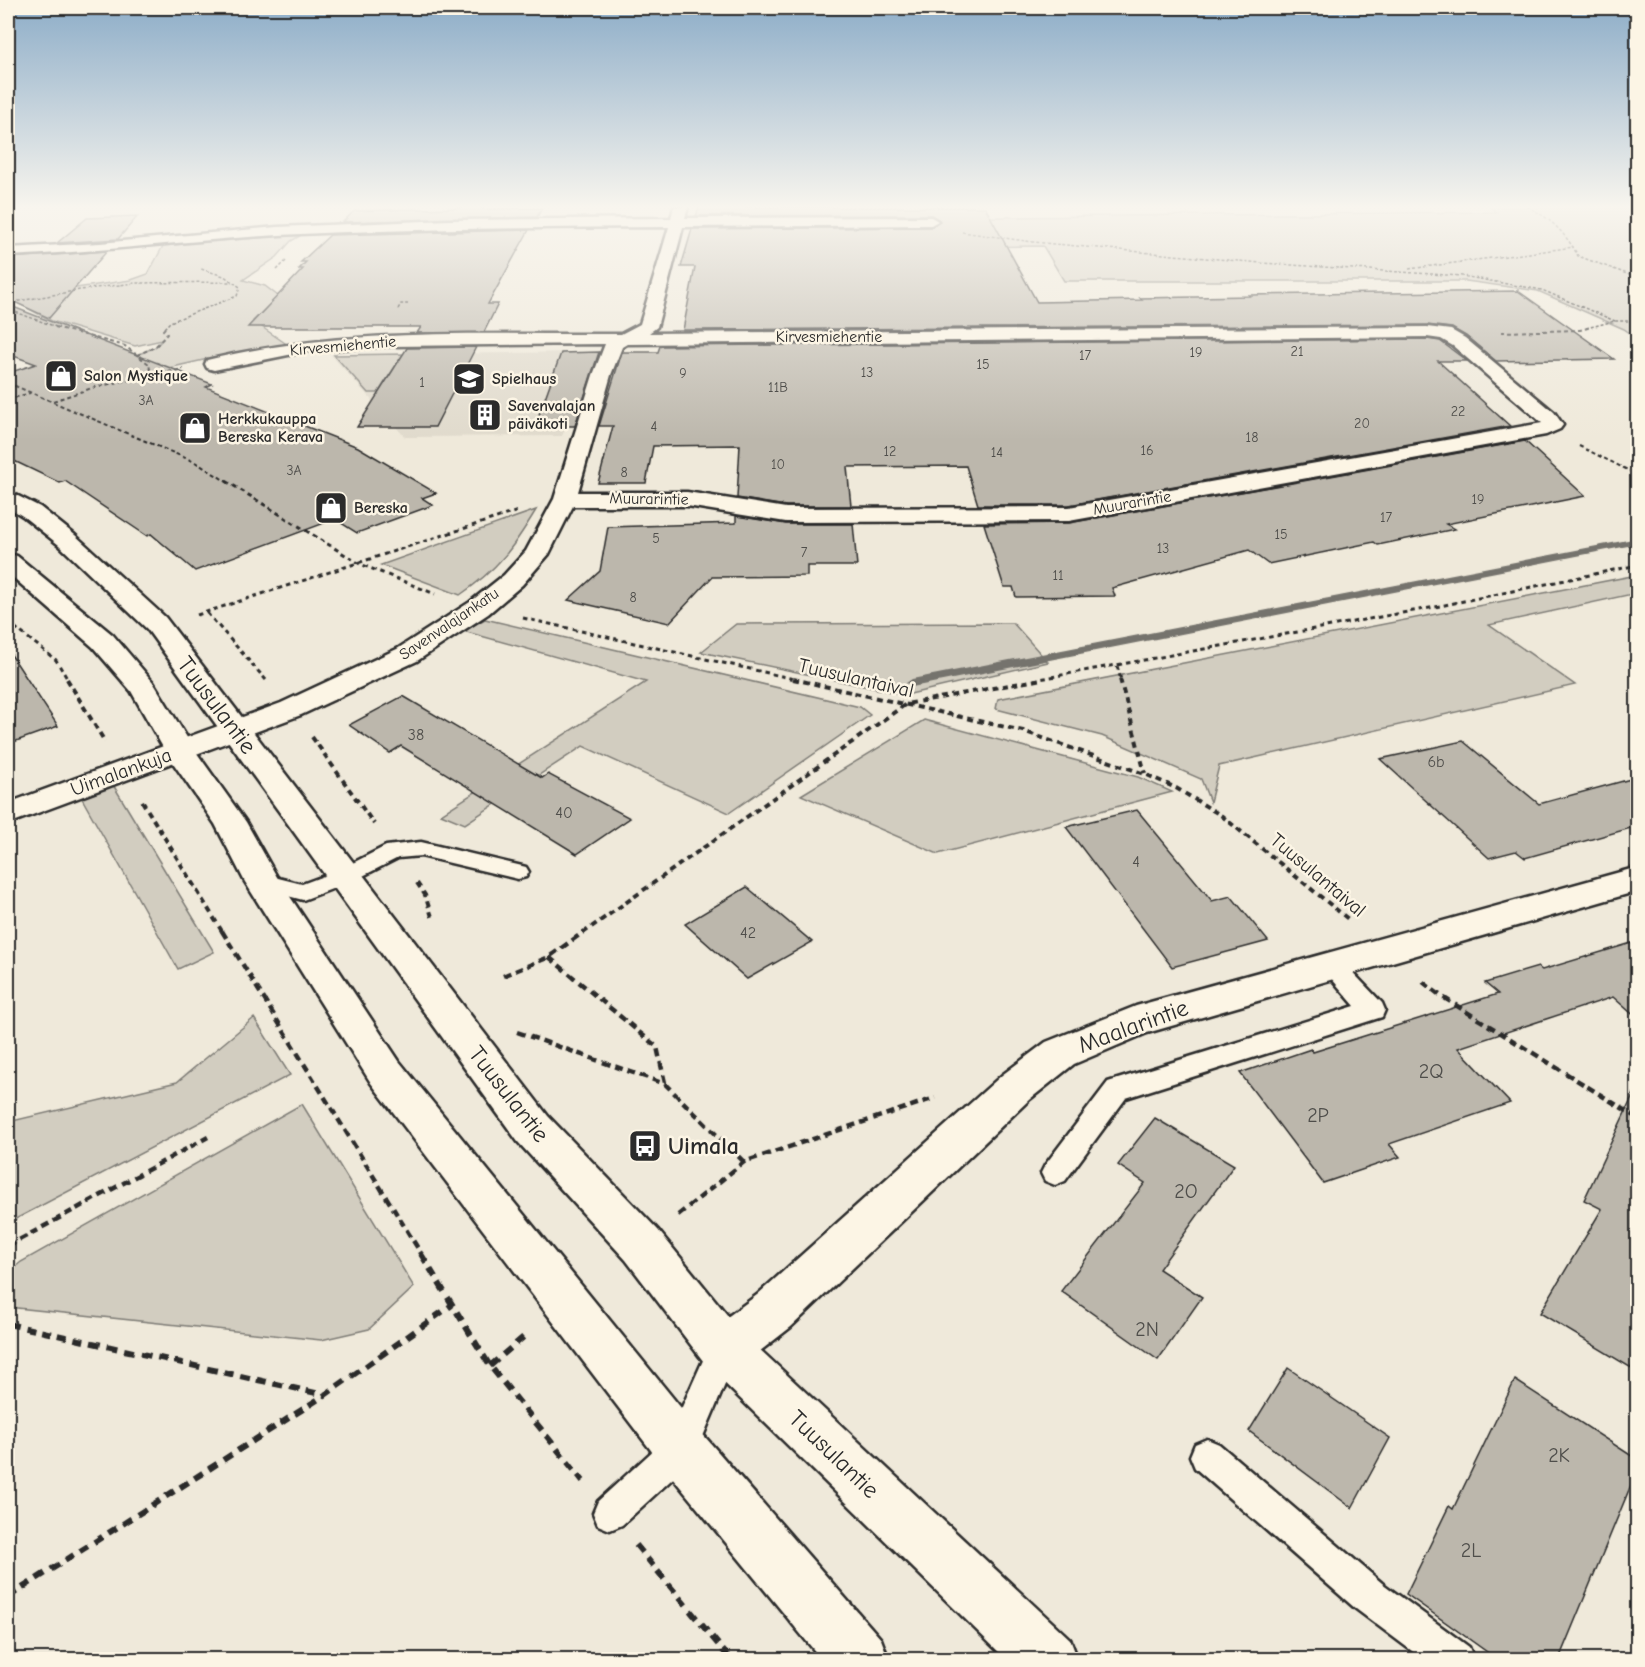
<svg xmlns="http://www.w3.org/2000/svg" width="1645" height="1667" viewBox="0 0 1645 1667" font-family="'Comic Neue',sans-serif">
<rect width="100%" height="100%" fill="#efe9da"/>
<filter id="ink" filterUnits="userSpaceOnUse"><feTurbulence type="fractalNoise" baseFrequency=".0167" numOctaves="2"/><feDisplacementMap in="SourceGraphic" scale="12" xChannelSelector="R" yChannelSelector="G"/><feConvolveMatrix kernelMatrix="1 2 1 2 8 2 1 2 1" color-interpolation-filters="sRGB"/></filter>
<g filter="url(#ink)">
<path fill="#e0dacc" d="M595,352L580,397L562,436L405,437L331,355Z"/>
<g fill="#d2cdc0" stroke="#7e7c76" stroke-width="1.5">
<path d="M1490,207H1637V338L1624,329L1538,291L1466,281H1064L1043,246L914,247L906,218L1496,212Z"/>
<path d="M303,234L291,241L277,257L243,280L265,286L278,296L253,321L288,345L212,358L151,372L149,364L137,355L155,347L162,340L135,346L52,321L8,298V288L11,286L55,291L131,280L148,274L163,246Z"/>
<path d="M403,354L378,393H368L334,355Z"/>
<path d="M536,510C513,548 498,569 460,595L381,565Z"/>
<path d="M1637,575V593L1489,625L1575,685L1219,766L1210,802L1201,779L1102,736L996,709L998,699Z"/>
<path d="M485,619L860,707L870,715L729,813L583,746L465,824L441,814L646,682L463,631Z"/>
<path d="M1013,623L1048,662L906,695L701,652L736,624Z"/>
<path d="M924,720L1138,777L1172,792L938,854L801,795Z"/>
<path d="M112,783L214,952L178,969L80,795Z"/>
<path d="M254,1018L290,1075L8,1223V1122L177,1082Z"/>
<path d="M302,1104L414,1287L369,1329L321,1340L8,1307V1273L21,1262Z"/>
</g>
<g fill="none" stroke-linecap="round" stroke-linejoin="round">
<path fill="#75736d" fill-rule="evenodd" d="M1638,538V544L912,687L906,683L912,679Z"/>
</g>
<g fill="#bcb7ac" stroke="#2b2b2b" stroke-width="1.5">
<path d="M483,207L482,209L542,208L537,217L343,222L354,211Z"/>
<path d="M699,207H985L1037,302L1142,300L1140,298L1250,296L1249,295L1518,291L1614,359L1496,361L1466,336L1452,328L1427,325L683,330L695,267H681L692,229L931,227L940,222L931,215L696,216Z"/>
<path d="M138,216L118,239L57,243L87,218Z"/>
<path d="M529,230L488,304H498L484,332L417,333L421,327H248L303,269H299L306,262H301L330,235Z"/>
<path d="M107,251L49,318L8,299V258Z"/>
<path d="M8,305L212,384L206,387L358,447L436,493L422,498L433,505L357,533L335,519L195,571L151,534L147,536L65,481L60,483L8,458V373L36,364L8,354Z"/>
<path d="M1427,339L1440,341L1467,361H1438L1510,426L1069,505H978L966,466L847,467L851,506H786L737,498L740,445L653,446L646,483H598L613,426H599L622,352H658L660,346Z"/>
<path d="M476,347L435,427H357L407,348Z"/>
<path d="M599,352L575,426H535L561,353Z"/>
<path d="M1525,441L1585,496L1446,524L1455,529L1378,545L1374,542L1268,564L1249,550L1112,588L1115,596L1016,597L1013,587H1004L984,524L1069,523Z"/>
<path d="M736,516L786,524H853L857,566H807V576L712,577L669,623L568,600L600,571L608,527L736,523Z"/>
<path d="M8,650L58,726L8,744Z"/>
<path d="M403,696L542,778L548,774L630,818L577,854L401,746L390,753L349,725Z"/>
<path d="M1463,741L1539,804L1638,777V826L1525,858L1516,851L1489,858L1380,759Z"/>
<path d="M1137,810L1212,901L1231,896L1268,941L1172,967L1066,827Z"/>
<path d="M747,887L812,942L747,979L685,924Z"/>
<path d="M1638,941V1019L1613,997L1458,1048L1510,1103L1389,1144L1400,1157L1323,1183L1240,1073L1311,1049L1313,1052L1498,994L1485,983L1538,967L1542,970Z"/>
<path d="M1638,1085V1372L1540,1313L1602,1209L1584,1200Z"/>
<path d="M1155,1118L1234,1165L1159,1269L1202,1297L1158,1360L1061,1291L1145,1183L1118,1165Z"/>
<path d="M1288,1368L1390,1438L1352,1508L1249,1431Z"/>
<path d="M1515,1380L1638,1460V1468L1559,1659H1497L1406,1594L1449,1506L1453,1509Z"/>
</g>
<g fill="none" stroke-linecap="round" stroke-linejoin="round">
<g stroke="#2b2b2b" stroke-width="5">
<g id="lane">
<path d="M421,842L518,865L526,867L529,872L526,877L518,879L421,856L398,858L353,881L303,900L254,887L251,882L254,877L262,874L302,884L337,871L386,846Z"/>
<path d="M1331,955L1339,958L1382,1003L1385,1010L1382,1017L1126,1098L1065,1181L1055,1185L1045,1181L1041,1173L1045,1165L1108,1082L1355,1006L1319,964L1323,958Z"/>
<path d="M724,1334L735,1338L740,1349L693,1460L622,1525L610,1530L598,1525L593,1513L598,1501L669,1436L713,1338Z"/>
<path d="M1207,1439L1219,1444L1382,1583L1469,1647L1474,1660H1424L1356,1609L1195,1468L1190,1456L1195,1444Z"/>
</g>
</g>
<g stroke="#2b2b2b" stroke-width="5">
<g id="street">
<path d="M674,207H688L685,218L931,217L938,221L931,225L683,227L657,327L649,333L1427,327L1451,330L1465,338L1554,412L1563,425L1560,429L1546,435L1069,521L786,522L687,506H573L549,554L522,585L488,614L417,661L301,715L8,824V803L281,703L397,649L470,602L504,575L526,551L554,499L593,375L605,344L389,346L308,351L214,370L207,368L205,364L207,360C342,327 483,335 621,334L640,324L669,227C539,228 409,228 279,235C189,240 99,252 8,256V248L100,243L277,227L449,220L671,218ZM1427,337L1441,339L1453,346L1542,423L1069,507L786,508L687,492H578L611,375L622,347L627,344Z"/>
<path d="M1638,867V891L1147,1033L1074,1064L1030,1099L791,1327L741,1366L724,1373L707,1366L699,1349L707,1332L757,1295L1002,1075L1046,1042L1136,1006Z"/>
</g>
</g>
<g stroke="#2b2b2b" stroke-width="5">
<g id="secondary">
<path d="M8,491L40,507L75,535L165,617L548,1116L658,1230L741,1332L1070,1639L1078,1660H1007L707,1366L626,1260L518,1142L147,629L59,545L24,517L8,507Z"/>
<path d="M8,554L17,556L113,635L153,682L194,749L246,822L277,877L399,1061L699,1430L881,1639L889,1660H822L663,1466L371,1083L245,882L215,824L165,751L131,691L93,647L8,573Z"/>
</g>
</g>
<g stroke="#2b2b2b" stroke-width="1.5" stroke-dasharray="3 2" stroke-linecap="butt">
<path d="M1527,207C1549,216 1567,235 1578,256L1638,278"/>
<path d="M962,232L1033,242L1261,263L1462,276L1542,290L1615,321"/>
<path d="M1409,269L1574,247"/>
<path d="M277,270L286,261"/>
<path d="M8,303L80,290L135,283L232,282"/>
<path d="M8,307L10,310L59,328"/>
<path d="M398,309L401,304H408"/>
<path d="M164,328L170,322L237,296L240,287L224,276L201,269"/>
<path d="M1586,328L1615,321H1638"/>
</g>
<g stroke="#2b2b2b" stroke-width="2" stroke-dasharray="4 3" stroke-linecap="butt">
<path d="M55,327L125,346L149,364L151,375"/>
<path d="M1501,332L1580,330L1592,327"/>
<path d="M137,355L155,347L167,334L163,330L166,327"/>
<path d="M8,383L195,462L229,483"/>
<path d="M8,400L30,393"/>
<path d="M53,401L95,387L183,369"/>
<path d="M1579,446L1638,475"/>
</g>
<g stroke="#2b2b2b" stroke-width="3" stroke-dasharray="4.5 4" stroke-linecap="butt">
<path d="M226,481L360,564L435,594"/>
<path d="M207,613L266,680"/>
<path d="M197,615L518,511"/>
<path d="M523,618L799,680"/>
<path d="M8,622L56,660L68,680"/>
<path d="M1117,666L1121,680"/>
<path d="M1034,680L1435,607L1638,565"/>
</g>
<g stroke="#2b2b2b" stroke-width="4" stroke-dasharray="6 4.5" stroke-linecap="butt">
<path d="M67,679L105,742"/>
<path d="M793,679L1023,731L1145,774L1176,788L1222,816L1348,919"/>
<path d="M1120,679L1145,773"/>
<path d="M312,737L374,824"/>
<path d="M142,801L223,933"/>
<path d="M417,883L425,895L433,920"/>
<path d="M583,933L906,704L1042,679"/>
</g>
<g stroke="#2b2b2b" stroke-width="4.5" stroke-dasharray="8 5" stroke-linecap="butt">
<path d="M222,931L422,1255"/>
<path d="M549,957L657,1047L665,1083"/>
<path d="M503,976L549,957L585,931"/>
<path d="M1423,982L1441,996L1638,1118"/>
<path d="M517,1032L665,1084L744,1162"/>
<path d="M678,1215L744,1162L935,1098"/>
<path d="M8,1246L208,1137"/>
</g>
<g stroke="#2b2b2b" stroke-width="6" stroke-dasharray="10 7" stroke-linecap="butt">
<path d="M421,1254L490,1366L583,1481"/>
<path d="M8,1324L325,1395L452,1305"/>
<path d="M490,1366L528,1333"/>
<path d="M636,1545L731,1660"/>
<path d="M8,1597L325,1395"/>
</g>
<use href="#lane" fill="#fcf5e5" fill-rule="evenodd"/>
<use href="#street" fill="#fcf5e5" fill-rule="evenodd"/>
<use href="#secondary" fill="#fcf5e5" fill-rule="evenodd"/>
</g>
</g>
<linearGradient id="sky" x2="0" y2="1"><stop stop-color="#8dadc8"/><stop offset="0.47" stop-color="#f8f5ee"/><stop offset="1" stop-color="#f8f5ee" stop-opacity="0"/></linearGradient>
<rect width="1645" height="440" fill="url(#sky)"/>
<defs>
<g id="shop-square" transform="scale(1.725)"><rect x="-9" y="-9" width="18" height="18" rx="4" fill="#2b2b2b" stroke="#fcf5e5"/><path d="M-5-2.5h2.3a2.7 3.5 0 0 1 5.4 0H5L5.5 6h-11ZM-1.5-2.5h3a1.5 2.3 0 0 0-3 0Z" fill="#fff"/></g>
<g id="school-square" transform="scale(1.725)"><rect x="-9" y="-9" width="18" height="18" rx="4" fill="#2b2b2b" stroke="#fcf5e5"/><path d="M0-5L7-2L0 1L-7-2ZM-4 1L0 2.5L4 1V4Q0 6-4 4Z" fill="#fff"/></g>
<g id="building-square" transform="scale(1.725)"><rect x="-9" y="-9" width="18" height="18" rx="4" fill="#2b2b2b" stroke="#fcf5e5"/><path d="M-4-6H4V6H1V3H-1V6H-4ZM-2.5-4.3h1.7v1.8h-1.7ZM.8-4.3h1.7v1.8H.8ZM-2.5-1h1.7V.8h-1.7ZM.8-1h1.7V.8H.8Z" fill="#fff"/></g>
<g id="bus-square" transform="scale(1.725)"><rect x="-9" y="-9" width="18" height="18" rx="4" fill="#2b2b2b" stroke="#fcf5e5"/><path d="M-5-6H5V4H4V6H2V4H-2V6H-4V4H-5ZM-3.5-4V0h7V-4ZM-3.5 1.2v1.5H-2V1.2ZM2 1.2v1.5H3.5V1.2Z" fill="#fff"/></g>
</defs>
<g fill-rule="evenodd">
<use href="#shop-square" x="61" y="376"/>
<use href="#school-square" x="469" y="379"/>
<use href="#building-square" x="485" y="415"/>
<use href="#shop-square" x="195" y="428"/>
<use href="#shop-square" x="331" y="508"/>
<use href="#bus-square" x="645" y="1146"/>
</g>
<g text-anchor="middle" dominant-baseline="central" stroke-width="5" stroke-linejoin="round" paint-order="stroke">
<g font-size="14" fill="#4f4e4b">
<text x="1297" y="351">21</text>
<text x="1196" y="352">19</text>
<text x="1085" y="355">17</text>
<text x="983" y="364">15</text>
<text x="867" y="372">13</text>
<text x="683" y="373">9</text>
<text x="422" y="382">1</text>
<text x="778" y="387">11B</text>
<text x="146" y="400">3A</text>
<text x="1458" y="411">22</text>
<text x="1362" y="423">20</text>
<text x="654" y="426">4</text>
<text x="1252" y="437">18</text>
<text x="1147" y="450">16</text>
<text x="890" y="451">12</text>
<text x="997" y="452">14</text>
<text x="778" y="464">10</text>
<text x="294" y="470">3A</text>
<text x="624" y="472">8</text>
<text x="1478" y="499">19</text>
<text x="1386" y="517">17</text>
<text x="1281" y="534">15</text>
<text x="656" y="538">5</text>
<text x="1163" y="548">13</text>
<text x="804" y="552">7</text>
<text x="1058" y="575">11</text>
<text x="633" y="597">8</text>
</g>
<g font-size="16" fill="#2b2b2b" stroke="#fcf5e5">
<text x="829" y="337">Kirvesmiehentie</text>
<text transform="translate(343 346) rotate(-5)">Kirvesmiehentie</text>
<text transform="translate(649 499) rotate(1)">Muurarintie</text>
<text transform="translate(1132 503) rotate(-10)">Muurarintie</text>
<text transform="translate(449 624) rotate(-34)">Savenvalajankatu</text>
</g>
<g font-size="16" font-weight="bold" fill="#2b2b2b" stroke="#fcf5e5" text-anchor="start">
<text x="84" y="376">Salon Mystique</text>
<text x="492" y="379">Spielhaus</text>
<text x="508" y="406">Savenvalajan<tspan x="508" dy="18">päiväkoti</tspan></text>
<text x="218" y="419">Herkkukauppa<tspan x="218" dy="18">Bereska Kerava</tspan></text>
<text x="354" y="508">Bereska</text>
</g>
<g font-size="16" fill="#4f4e4b">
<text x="416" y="735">38</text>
<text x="1436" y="762">6b</text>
<text x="564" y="813">40</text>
<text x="1136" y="862">4</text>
<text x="748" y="933">42</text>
</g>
<g font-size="20" fill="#2b2b2b" stroke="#fcf5e5">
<text transform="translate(856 678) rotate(13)">Tuusulantaival</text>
<text transform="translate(121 772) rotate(-20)">Uimalankuja</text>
<text transform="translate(1318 875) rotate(40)">Tuusulantaival</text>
</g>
<g font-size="20" fill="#4f4e4b">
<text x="1431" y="1071">2Q</text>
<text x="1318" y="1115">2P</text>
<text x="1186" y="1191">2O</text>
<text x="1147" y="1329">2N</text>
<text x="1559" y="1455">2K</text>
<text x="1471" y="1550">2L</text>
</g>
<g font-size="24" fill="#2b2b2b" stroke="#fcf5e5">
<text transform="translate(217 705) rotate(53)">Tuusulantie</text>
<text transform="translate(1133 1026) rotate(-20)">Maalarintie</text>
<text transform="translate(509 1094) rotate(52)">Tuusulantie</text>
<text transform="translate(834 1454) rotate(44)">Tuusulantie</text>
</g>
<g font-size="24" font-weight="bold" fill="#2b2b2b" stroke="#fcf5e5" text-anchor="start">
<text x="668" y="1146">Uimala</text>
</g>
</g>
<rect width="1645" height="1667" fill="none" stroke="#fcf5e5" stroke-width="30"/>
<rect x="15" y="15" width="1615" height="1637" fill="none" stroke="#2b2b2b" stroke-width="2" filter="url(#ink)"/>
</svg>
